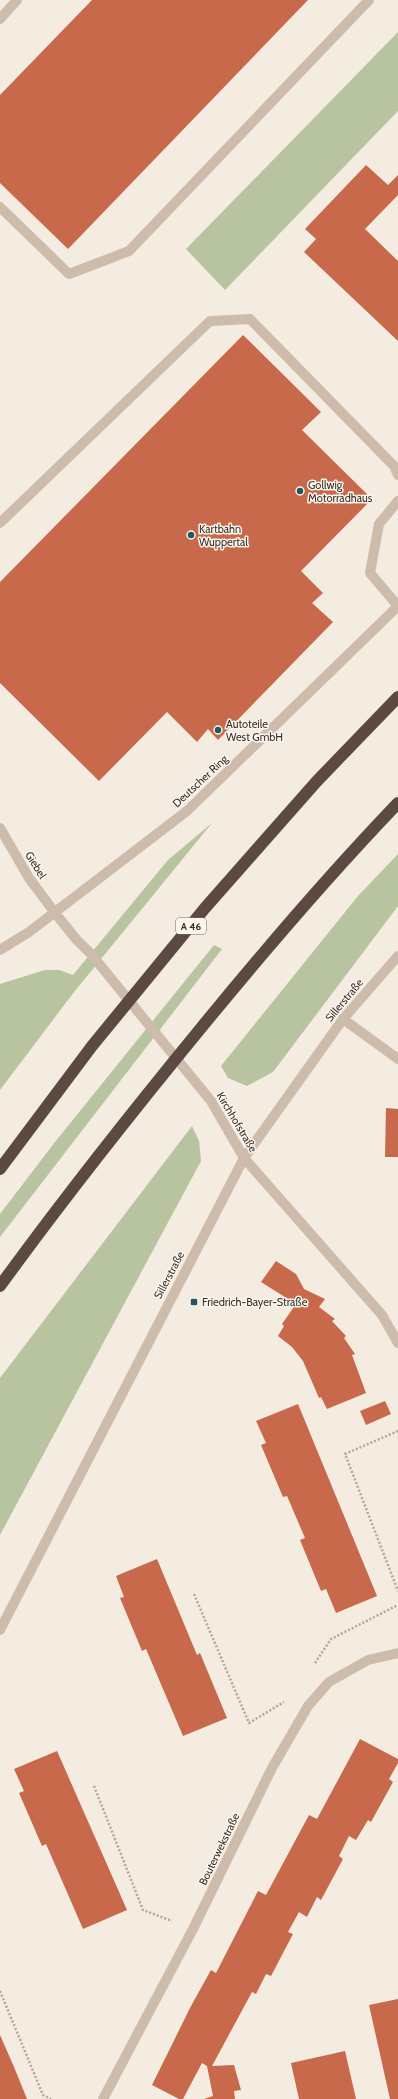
<svg xmlns="http://www.w3.org/2000/svg" width="398" height="2099" viewBox="0 0 398 2099" font-family="Cabin,sans-serif">
<rect width="100%" height="100%" fill="#f4ebe1"/>
<g fill="#b8c4a0">
<path d="M398,32V111L225,290L186,249Z"/>
<path d="M212,823L74,992L0,1090V984L45,970H59L73,975L168,860Z"/>
<path d="M398,854V906L273,1072L247,1086L228,1078L221,1066L358,896Z"/>
<path d="M214,945L222,949L0,1237V1214L55,1142Z"/>
<path d="M192,1126L199,1141L201,1161L0,1535V1378Z"/>
</g>
<g fill="#c8694b">
<path d="M92,0H308L68,249L0,183V95Z"/>
<path d="M366,165L388,185L398,175V195L365,229L398,261V341L304,252L316,239L305,229Z"/>
<path d="M243,335L321,412L302,430L372,499L301,571L323,593L312,603L333,622L218,740L208,729L197,742L167,712L99,781L0,683V582Z"/>
<path d="M386,1108L398,1109V1157H385Z"/>
<path d="M276,1261L296,1274L304,1289L325,1299L319,1307L335,1319L332,1321L346,1336L344,1338L355,1354L352,1355L366,1393L327,1409L321,1397L319,1398L303,1361L292,1347L278,1336L284,1326L282,1324L296,1304L261,1282Z"/>
<path d="M385,1401L391,1414L366,1425L360,1411Z"/>
<path d="M298,1404L377,1596L336,1613L326,1589L321,1591L300,1540L305,1538L287,1496L283,1497L261,1445L266,1443L256,1421Z"/>
<path d="M157,1559L197,1655L200,1653L227,1718L183,1736L146,1649L142,1651L120,1598L124,1597L116,1576Z"/>
<path d="M360,1739L398,1759V1763L389,1779L393,1782L371,1822L368,1820L356,1840L349,1836L339,1856L343,1859L321,1900L317,1897L307,1917L299,1912L288,1932L293,1934L271,1976L266,1974L256,1994L252,1992L212,2066L234,2065L241,2090L234,2091L235,2099H204L213,2096L207,2066L202,2063L183,2099H179L152,2085L191,2006L211,1970L216,1973L258,1891L266,1895L309,1815L317,1819Z"/>
<path d="M57,1751L127,1910L83,1929L46,1844L42,1846L19,1793L24,1791L14,1769Z"/>
<path d="M398,1999V2099H390L369,2005Z"/>
<path d="M0,2035L14,2067L27,2099H0Z"/>
<path d="M345,2051L356,2099H299L291,2063Z"/>
</g>
<g fill="none" stroke-linecap="round" stroke-linejoin="round">
<g stroke="#b9a596" stroke-width="2.5" stroke-dasharray="2 2" stroke-linecap="butt">
<path d="M398,1431L345,1454L398,1591"/>
<path d="M194,1594L249,1723L284,1702"/>
<path d="M315,1663L331,1639L398,1605"/>
<path d="M94,1786L143,1910L172,1921"/>
<path d="M0,1991L43,2095L51,2099"/>
</g>
<g stroke="#cdbbac" stroke-width="10">
<path d="M0,19L17,0"/>
<path d="M0,207L69,274L129,251L369,0"/>
<path d="M398,501L379,524L370,573L398,606"/>
<path d="M0,523L210,321L250,319L394,466L398,475"/>
</g>
<g stroke="#cdbbac" stroke-width="10">
<path d="M0,828L29,878L55,913"/>
<path d="M343,1019L398,1059"/>
<path d="M244,1158L382,1315L398,1343"/>
<path d="M0,1630L244,1158L343,1019L398,956"/>
<path d="M103,2099L193,1929L272,1768L308,1706L329,1682L368,1660L398,1653"/>
</g>
<g stroke="#cdbbac" stroke-width="10">
<path d="M55,913L76,939L91,954L211,1101L244,1158"/>
<path d="M0,950L29,932L187,811L398,606"/>
</g>
<g stroke="#5c4a42" stroke-width="12">
<path d="M0,1169L92,1046L205,908L317,781L398,697"/>
<path d="M0,1286C64,1198 132,1112 201,1028C264,951 329,875 398,803"/>
</g>
</g>
<g fill="#1f5a5e" stroke="#fbf5ee" stroke-width="1.5">
<circle cx="300" cy="491" r="4"/>
<circle cx="191" cy="535" r="4"/>
<circle cx="218" cy="730" r="4"/>
<rect x="190" y="1298" width="8" height="8" rx="2"/>
</g>
<g text-anchor="middle" dominant-baseline="central" stroke-width="3" stroke-linejoin="round" paint-order="stroke">
<rect fill="#fbf5ee" stroke="#756b66" stroke-width="1" x="176" y="918" width="30" height="16" rx="3"/>
<g font-size="10" font-weight="bold" fill="#3b302b">
<text x="191" y="926">A 46</text>
</g>
<g font-size="11" fill="#3b302b" stroke="#fbf5ee" text-anchor="start">
<text x="308" y="485">Gollwig<tspan x="308" dy="13">Motorradhaus</tspan></text>
<text x="199" y="529">Kartbahn<tspan x="199" dy="13">Wuppertal</tspan></text>
<text x="226" y="724">Autoteile<tspan x="226" dy="13">West GmbH</tspan></text>
<text x="202" y="1302">Friedrich-Bayer-Straße</text>
</g>
<g font-size="11" fill="#3b302b" stroke="#fbf5ee">
<text transform="translate(200 781) rotate(-43)">Deutscher Ring</text>
<text transform="translate(36 865) rotate(58)">Giebel</text>
<text transform="translate(344 1000) rotate(-50)">Sillerstraße</text>
<text transform="translate(237 1122) rotate(59)">Kirchhofstraße</text>
<text transform="translate(169 1275) rotate(-62)">Sillerstraße</text>
<text transform="translate(219 1849) rotate(-64)">Bouterwekstraße</text>
</g>
</g>
</svg>
